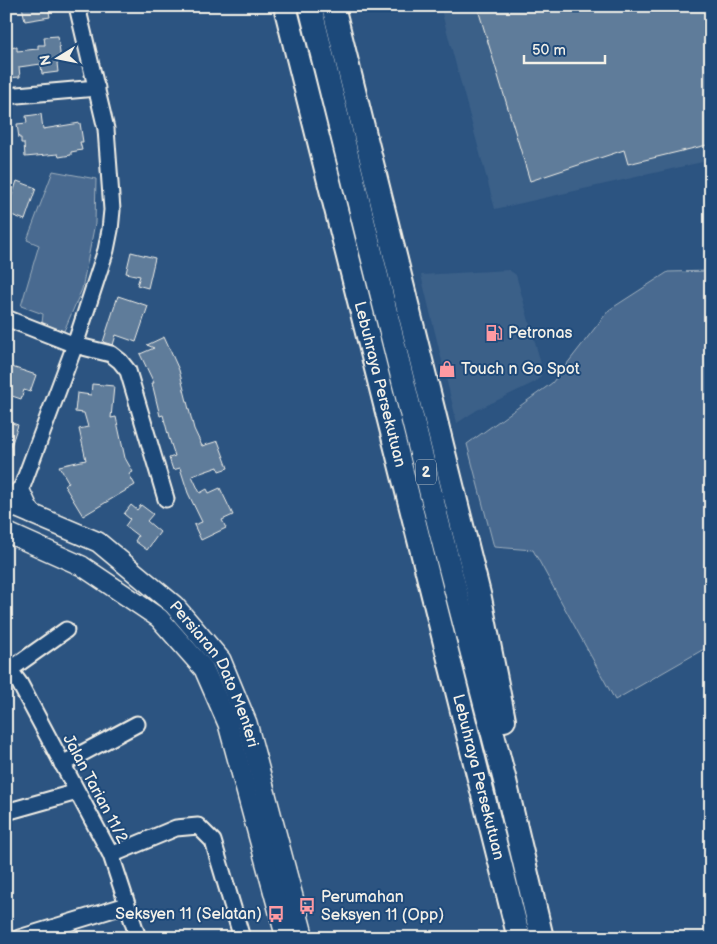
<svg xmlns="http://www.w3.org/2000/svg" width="717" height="944" viewBox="0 0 717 944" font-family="'Balsamiq Sans',sans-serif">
<rect width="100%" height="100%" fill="#2c5481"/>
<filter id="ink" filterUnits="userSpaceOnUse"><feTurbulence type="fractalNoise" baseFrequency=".02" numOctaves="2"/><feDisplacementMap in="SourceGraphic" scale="10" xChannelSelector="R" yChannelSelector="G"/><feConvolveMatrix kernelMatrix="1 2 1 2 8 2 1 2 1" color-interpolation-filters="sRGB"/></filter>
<g filter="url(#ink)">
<g fill="#3b6088">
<path d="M440,6H711V160L495,209Z"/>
<path d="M509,270L516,275L540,360L541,376L535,382L477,410L457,423L421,275Z"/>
</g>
<g fill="#496b90" stroke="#9eaebc">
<path d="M53,171L96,179L95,223L82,289L64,331L42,324L43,314L21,306L39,245L27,240Z"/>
<path d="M711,271V645L615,700L533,550L494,547L467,444L552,383L609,310L668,272Z"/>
</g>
<g fill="#5e7b9a" stroke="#f4f1e8">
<path d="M22,6H48L50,17L25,21Z"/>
<path d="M477,6H711V144L628,164L624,150L530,181Z"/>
<path d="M58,36L61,62L57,63L58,72L42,74L41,64L19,67L20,77L6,78V48L17,47V51L38,49V45H45L44,37Z"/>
<path d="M41,114L43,129L80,123L83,142H80L82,150L71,152V155L59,157L58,154L25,157L24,143H21V138H19L17,124L27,123L26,116Z"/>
<path d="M17,181L36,188L25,220L6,213Z"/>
<path d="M131,252L155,258L148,288L137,285L140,276L126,273Z"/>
<path d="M118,296L148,306L136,342L116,335L113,345L103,342Z"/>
<path d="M164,337L179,370L194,429L202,446L218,441L228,468L219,471L218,467L192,476L200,493L207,489L209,493L220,488L233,515L222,520L226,528L201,540L194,525L202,522L188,493L180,468L173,470L169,458L175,456L169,438L163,415L160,416L152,383H154L140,354L154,348L147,345Z"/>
<path d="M6,365L36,375L30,392L24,390L21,399L6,394Z"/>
<path d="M92,384L114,386L111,418L116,417L125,458L133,472L129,474L135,485L83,516L64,485L69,483L59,466L86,460L79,429L88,427L84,413L75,412L77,393L91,395Z"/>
<path d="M6,421L18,425L8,455H6Z"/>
<path d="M131,505L137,510L141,505L153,514L147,521L160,532L147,550L135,541L138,536L125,526L130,519L124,514Z"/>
</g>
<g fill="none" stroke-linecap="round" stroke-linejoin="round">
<g stroke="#f4f1e8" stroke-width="19">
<g id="minor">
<path d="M6,96L97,88"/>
<path d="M6,318L75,345L111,354L120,361L128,371L166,499"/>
<path d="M17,500L75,345L106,250L110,230L112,210L106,129L77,6"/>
<path d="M6,665L20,684L111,855L138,938"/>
<path d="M11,669L66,630"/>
<path d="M62,764L137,724"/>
<path d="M6,812L77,792"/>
<path d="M111,855L176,828L198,826L213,841L242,938"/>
<path d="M19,938L127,905"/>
</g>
</g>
<g stroke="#f4f1e8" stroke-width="22">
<g id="major">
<path d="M20,491L27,506L32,514"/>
<path id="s1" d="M6,503L98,542L174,605L221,660L247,723L304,938"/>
<path d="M6,532L82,566L159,618L204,669L228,724L286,938"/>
</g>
</g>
<g stroke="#f4f1e8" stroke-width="26">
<g id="highway">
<path id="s2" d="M285,6L519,938"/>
<path d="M310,6L439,526L505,781L542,938"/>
<path d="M333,6L480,598L504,720"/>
</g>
</g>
<use href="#minor" stroke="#1f4a7a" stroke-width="15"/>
<use href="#major" stroke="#1f4a7a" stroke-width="19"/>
<use href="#highway" stroke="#1f4a7a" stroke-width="22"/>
</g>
</g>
<defs>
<g id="fuel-bare" transform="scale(1.35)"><path d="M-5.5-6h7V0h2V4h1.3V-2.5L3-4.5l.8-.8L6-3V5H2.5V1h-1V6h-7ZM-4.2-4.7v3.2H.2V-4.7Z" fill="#ff9aa2" stroke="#1f4a7a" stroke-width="2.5" paint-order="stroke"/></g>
<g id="shop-bare" transform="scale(1.35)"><path d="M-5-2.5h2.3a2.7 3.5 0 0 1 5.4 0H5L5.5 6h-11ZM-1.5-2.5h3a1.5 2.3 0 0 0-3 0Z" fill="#ff9aa2" stroke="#1f4a7a" stroke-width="2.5" paint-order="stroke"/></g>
<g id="bus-bare" transform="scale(1.35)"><path d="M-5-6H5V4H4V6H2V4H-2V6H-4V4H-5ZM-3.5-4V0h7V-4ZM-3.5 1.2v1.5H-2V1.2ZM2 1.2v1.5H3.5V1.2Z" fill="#ff9aa2" stroke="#1f4a7a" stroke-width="2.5" paint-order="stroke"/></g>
</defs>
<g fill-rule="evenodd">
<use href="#fuel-bare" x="494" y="333"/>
<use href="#shop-bare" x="447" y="369"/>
<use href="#bus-bare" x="307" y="906"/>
<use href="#bus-bare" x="276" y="914"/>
</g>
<g text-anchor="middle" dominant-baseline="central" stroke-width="4" stroke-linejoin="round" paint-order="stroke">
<rect fill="#1f4a7a" stroke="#b4bfc7" stroke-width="1" x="416" y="459.5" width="20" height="25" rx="4"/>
<g font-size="15" font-weight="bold" fill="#f4f1e8">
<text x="426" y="472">2</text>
</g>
<g font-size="16" fill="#f4f1e8" stroke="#1f4a7a" text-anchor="start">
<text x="508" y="333">Petronas</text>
<text x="461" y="369">Touch n Go Spot</text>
<text x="321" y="897">Perumahan<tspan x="321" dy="18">Seksyen 11 (Opp)</tspan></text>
<text x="262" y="914" text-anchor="end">Seksyen 11 (Selatan)</text>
</g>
<g font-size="16" fill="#f4f1e8" stroke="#1f4a7a">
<text stroke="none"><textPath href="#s2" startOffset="390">Lebuhraya Persekutuan</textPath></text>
<text stroke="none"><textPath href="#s1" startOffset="280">Persiaran Dato Menteri</textPath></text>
<text stroke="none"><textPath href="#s2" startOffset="795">Lebuhraya Persekutuan</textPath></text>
<text transform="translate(95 789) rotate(62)">Jalan Tarian 11/2</text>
</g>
</g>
<rect width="717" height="944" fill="none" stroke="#1f4a7a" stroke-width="25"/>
<rect x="12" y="12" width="692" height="919" fill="none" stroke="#f4f1e8" stroke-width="2" filter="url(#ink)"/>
<g transform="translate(58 58) rotate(260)" stroke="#1f4a7a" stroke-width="4" paint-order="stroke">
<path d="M0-4L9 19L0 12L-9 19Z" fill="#f4f1e8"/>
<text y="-8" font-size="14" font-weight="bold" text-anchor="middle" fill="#f4f1e8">N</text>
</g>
<path d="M524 55v8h81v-8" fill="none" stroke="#f4f1e8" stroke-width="2.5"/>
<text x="532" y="55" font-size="15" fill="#f4f1e8" stroke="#1f4a7a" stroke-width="4" paint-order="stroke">50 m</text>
</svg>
